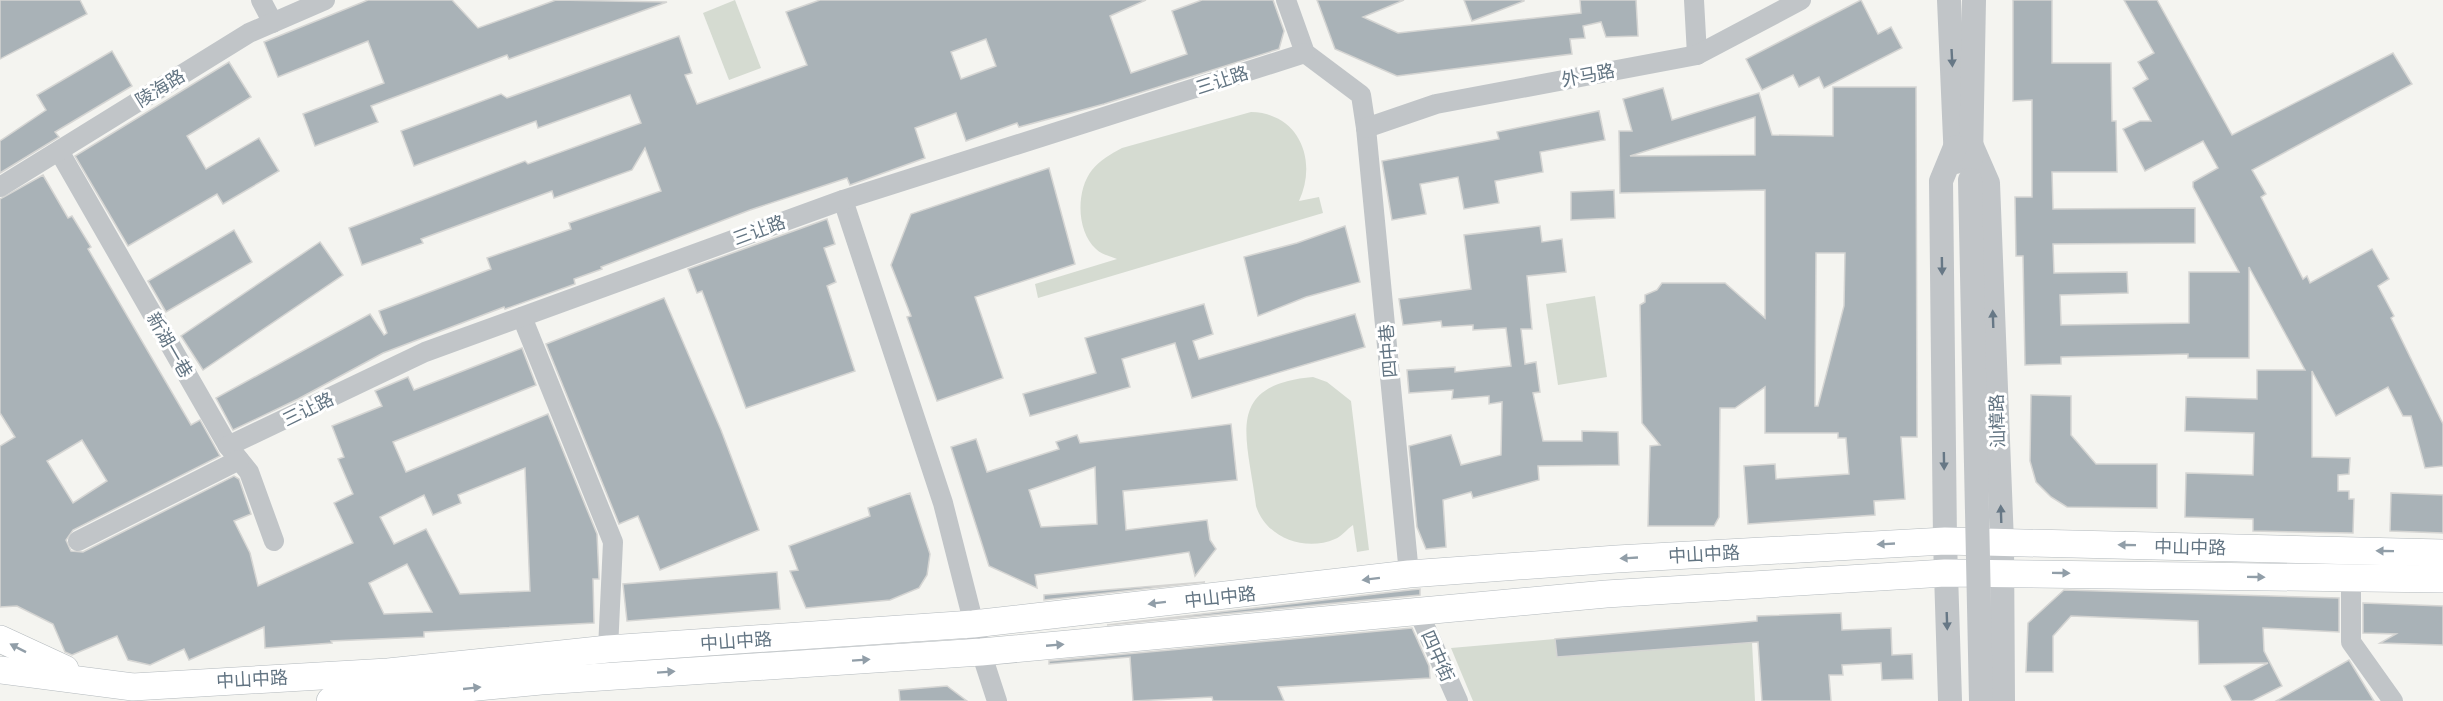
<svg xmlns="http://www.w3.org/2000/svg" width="2443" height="701" viewBox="0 0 2443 701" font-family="'Roboto Condensed','Noto Sans SC',sans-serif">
<rect width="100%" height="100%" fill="#f4f4f0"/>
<g fill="#d5dbd1">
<path d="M735,0L761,68L729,80L703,13Z"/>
<path d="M1251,112C1299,113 1318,160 1299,201L1319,197L1323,213L1038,298L1035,284L1117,259C1110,256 1102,255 1096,249C1076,231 1076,190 1092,170C1100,160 1111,154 1122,148Z"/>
<path d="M1595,296L1607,377L1558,385L1546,304Z"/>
<path d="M1313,377L1327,382L1351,401L1369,550L1357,552L1353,525C1347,529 1341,537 1335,539C1305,552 1266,538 1256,506C1248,438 1222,385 1313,377Z"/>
<path d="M1555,639L1557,657L1752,642L1755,701H1473L1451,648Z"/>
</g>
<g fill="#a9b2b7" stroke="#d5d5d3" stroke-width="1.5" fill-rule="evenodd">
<path d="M0,0H80L87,14L0,59Z"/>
<path d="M368,0H452L478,28L556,0L667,2L509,59L507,55L371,106L378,122L315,146L303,114L384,83L368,41L278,77L264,42Z"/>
<path d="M820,0H1146L1110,16L1131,73L1187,54L1172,11L1202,0H1273L1284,31L1279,49L1104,104L1019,127L1017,123L966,141L956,113L915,128L925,158L850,185L847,178L750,210L601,267L602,269L574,279L575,284L505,309L504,307L383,353L298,399L233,430L216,398L370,314L384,335L387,333L379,311L491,269L487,258L571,229L569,223L661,191L645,148L632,170L554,198L552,191L421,239L423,243L362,265L349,228L525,161L528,164L641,123L630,95L538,128L536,121L414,166L401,131L501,94L507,98L679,36L692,73L685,75L697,104L807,65L786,12ZM986,39L996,66L961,79L951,52Z"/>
<path d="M1317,0H1404L1363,17L1398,33L1581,13L1580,0H1636L1638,36L1606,37L1601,22L1583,26L1585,38L1570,39L1572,54L1397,76L1335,49Z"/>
<path d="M1464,0H1524V1L1472,21Z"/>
<path d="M1861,0L1878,34L1891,27L1902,48L1824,88L1819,77L1799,87L1793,75L1762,90L1746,59Z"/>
<path d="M2013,0H2052V63H2111L2112,121H2116L2117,172H2052L2053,209L2195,208V243L2053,244L2054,273L2127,272L2128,293L2060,295L2061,325L2189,323V272H2239L2193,187V182L2218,168L2203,141L2145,171L2123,129L2140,121H2151L2133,88L2148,79L2138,62L2154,53L2124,0H2157L2232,135L2393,53L2412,84L2252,170L2266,194L2261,197L2303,279L2307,276L2310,283L2372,249L2389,279L2378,286L2394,316L2391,318L2443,424V466L2425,468L2411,416H2403L2388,387L2336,416L2312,371V457L2350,458L2349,474L2338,475V491H2349V499H2354L2353,533L2253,531V519L2185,517L2186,473L2253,475L2254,433L2185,431L2186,397L2257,399V370H2305L2249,267V358H2188V354L2061,357V364L2025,365L2023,256H2016L2015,197H2032V100L2013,101Z"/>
<path d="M112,51L132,86L55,132L59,137L0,173V141L46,110L37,95Z"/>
<path d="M229,62L251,97L187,136L206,169L259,138L279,171L223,204L217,194L128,246L75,156Z"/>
<path d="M1833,87H1916L1917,437H1901L1905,499L1874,501L1875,515L1748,524L1744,466L1775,464L1776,479L1849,474L1846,438H1838V433H1765V387L1735,408H1720L1719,517L1714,526H1648L1650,446L1660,445L1642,423L1640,305L1645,302V295L1657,290L1662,283H1725L1765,318V190L1620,193L1619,131H1632L1623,99L1663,88L1672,120L1759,93L1772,135L1833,136ZM1755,117V155L1630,156ZM1816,253H1845L1844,306L1818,406H1815Z"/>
<path d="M1599,111L1605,140L1540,152L1543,172L1495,181L1499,203L1464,209L1458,177L1420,184L1426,214L1392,220L1382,161L1499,139L1497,132Z"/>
<path d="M1049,168L1075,264L975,297L1003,378L937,401L907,317L911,316L891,265L911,214Z"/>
<path d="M43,175L68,218L72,216L91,247L88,249L191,425L200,420L220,456L73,530L66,540L71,551L83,552L234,476L239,479L251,514L234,521L250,553L258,586L353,543L334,503L353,494L338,459L344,457L332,426L382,406L375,391L408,377L414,390L522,348L536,385L393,442L406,472L548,414L597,534L599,579H593L594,623L424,632V637L331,641L332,643L265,648L264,627L189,660L184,649L150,665L128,660L117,636L72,655L65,652L53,624L17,606L0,607V446L15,437L0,413V199ZM82,440L107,481L73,503L47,461ZM525,468L530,591L460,594L426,529L394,544L380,517L424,495L433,515L461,503L458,495ZM407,564L432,612L384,614L369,583Z"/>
<path d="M1614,190L1615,218L1571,220V192Z"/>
<path d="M827,219L835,244L824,248L836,282L827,286L855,371L746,408L702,291L697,293L688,269Z"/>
<path d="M1345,226L1360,282L1306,297L1258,316L1244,257L1297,243Z"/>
<path d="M1540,226L1542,242L1562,239L1566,272L1527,276L1532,329H1521L1525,364L1536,362L1540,392L1533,393L1543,441H1582V431L1618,432L1619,465L1538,466L1539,480L1473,498L1471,492L1443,500L1446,547L1426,549L1417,527L1409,446L1451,435L1461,465L1501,455L1502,402L1489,404V396L1452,399L1453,390L1409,393L1407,370L1455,367V372L1511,366L1506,328L1473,330V325L1442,327L1441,321L1403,325L1399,299L1471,289L1464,235Z"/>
<path d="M234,230L252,262L166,312L148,281Z"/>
<path d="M320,242L343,275L203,370L181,336Z"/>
<path d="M664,298L721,430L759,530L660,570L638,516L619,524L546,344Z"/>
<path d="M1204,304L1213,334L1193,341L1199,359L1355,314L1365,347L1192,398L1175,343L1122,359L1130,387L1030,416L1023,394L1096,373L1085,338Z"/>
<path d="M2031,395L2071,396V435L2096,464H2157V508L2067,507L2051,497L2036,482L2030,461Z"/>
<path d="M1231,424L1237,480L1123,491L1126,530L1207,520L1210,540L1216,549L1195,576L1189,552L1035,575L1037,588L989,566L951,447L976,439L987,472L1059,449L1056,442L1077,435L1080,443ZM1095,467L1097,524L1041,527L1029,490Z"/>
<path d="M910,493L930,554L927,575L919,588L890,600L806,608L790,571L798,570L789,546L870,516L868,508Z"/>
<path d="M2391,493L2443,495V533L2390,531Z"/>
<path d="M777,572L780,609L627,621L623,584Z"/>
<path d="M1205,582L1044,600V595Z"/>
<path d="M1420,589V595L1107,625L1410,590Z"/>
<path d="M2064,590L2339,598V632L2263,628L2264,651L2282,686L2252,701H2232L2224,686L2268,663L2199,664L2198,621L2071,616L2053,636V672H2026L2028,623Z"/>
<path d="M2363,603L2443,606V645L2380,643L2396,634L2363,633Z"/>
<path d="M1841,613L1842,630L1891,628L1892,655L1912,654L1913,679L1882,680L1881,663L1842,665L1843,675H1829L1831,701H1762L1758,642L1557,657L1555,639L1757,621V616Z"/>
<path d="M1412,628L1429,666L1430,678L1278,687L1284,701H1213L1212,697L1133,701L1130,657L1049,664V661Z"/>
<path d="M2349,660L2374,701H2276Z"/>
<path d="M947,686L967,701H900L899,690Z"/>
</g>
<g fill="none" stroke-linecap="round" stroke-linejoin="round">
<g stroke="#b3b9bd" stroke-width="28">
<g id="secondary">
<path d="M0,639L65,669"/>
<path d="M0,670L133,687L388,672L608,649L973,624L1409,574L1617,559L1945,541L2443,553"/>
<path d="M330,701L541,681L981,652L1606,594L1945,573L2443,579"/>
</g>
</g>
<g stroke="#c1c5c8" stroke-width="20">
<path d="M261,0L273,23"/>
<path d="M1286,0L1305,53L1361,95L1366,128L1409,574"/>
<path d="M1694,0L1697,55"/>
<path d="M1366,128L1436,104L1697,55L1801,0"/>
<path d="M59,151L228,446L249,472L274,541"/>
<path d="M0,187L249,33L325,0"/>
<path d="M843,200L943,503L981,652L997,701"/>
<path d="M522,317L613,542L608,649"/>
<path d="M228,446L425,352L843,200L1305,53"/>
<path d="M78,541L239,460"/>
<path d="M2351,578V642L2393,701"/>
<path d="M1418,611L1458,701"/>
</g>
<g stroke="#c1c5c8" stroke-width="24">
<path d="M1949,0L1956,162"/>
<path d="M1971,144L1988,183L2002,543L2003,701"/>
<path d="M1971,160L1974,0"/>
<path d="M1950,701L1945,541L1941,181L1955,147"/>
</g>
<use href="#secondary" stroke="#fff" stroke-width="27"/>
<path stroke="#c1c5c8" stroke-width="24" d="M1970,180L1981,701"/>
</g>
<defs><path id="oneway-solid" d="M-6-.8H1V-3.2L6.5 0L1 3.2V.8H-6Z" transform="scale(1.5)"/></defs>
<g fill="#677886">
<use href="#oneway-solid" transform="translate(1952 58) rotate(87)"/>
<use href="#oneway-solid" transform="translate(1942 266) rotate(89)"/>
<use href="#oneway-solid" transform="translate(1993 319) rotate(-92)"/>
<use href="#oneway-solid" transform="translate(1944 461) rotate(89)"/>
<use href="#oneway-solid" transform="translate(2001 514) rotate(-92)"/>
<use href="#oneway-solid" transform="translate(1947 621) rotate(88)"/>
</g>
<g fill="#919ea8">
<use href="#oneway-solid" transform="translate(1886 544) rotate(177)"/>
<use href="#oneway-solid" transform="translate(2127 545) rotate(-179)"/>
<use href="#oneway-solid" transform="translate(2385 551) rotate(-179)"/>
<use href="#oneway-solid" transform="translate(1629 558) rotate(177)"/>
<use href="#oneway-solid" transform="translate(2061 573) rotate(1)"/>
<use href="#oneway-solid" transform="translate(2256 577) rotate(1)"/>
<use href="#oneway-solid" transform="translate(1371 579) rotate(173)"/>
<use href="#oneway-solid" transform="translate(1157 603) rotate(173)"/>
<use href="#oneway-solid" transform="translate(1055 645) rotate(-5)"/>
<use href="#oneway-solid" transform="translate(18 648) rotate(-153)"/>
<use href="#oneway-solid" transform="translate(861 660) rotate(-4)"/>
<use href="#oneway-solid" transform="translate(666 672) rotate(-4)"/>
<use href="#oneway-solid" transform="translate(472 688) rotate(-6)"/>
</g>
<g text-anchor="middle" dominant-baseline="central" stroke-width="6" stroke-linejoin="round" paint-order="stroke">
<g font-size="18" fill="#627482" stroke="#fff">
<text transform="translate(1588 75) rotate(-11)">外马路</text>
<text transform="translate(1222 80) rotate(-18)">三让路</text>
<text transform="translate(160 88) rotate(-32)">陵海路</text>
<text transform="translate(759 230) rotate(-20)">三让路</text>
<text transform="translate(170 345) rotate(60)">新湖一巷</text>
<text transform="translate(1388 351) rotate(-95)">四中巷</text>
<text transform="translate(308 409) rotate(-26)">三让路</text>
<text transform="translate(1997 421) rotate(-92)">汕樟路</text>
<text transform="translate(2190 547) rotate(1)">中山中路</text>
<text transform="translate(1704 554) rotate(-3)">中山中路</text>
<text transform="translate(1220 597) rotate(-6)">中山中路</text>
<text transform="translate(736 641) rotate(-4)">中山中路</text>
<text transform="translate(1438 656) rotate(66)">四中街</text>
<text transform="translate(252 679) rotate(-3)">中山中路</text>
</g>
</g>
</svg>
